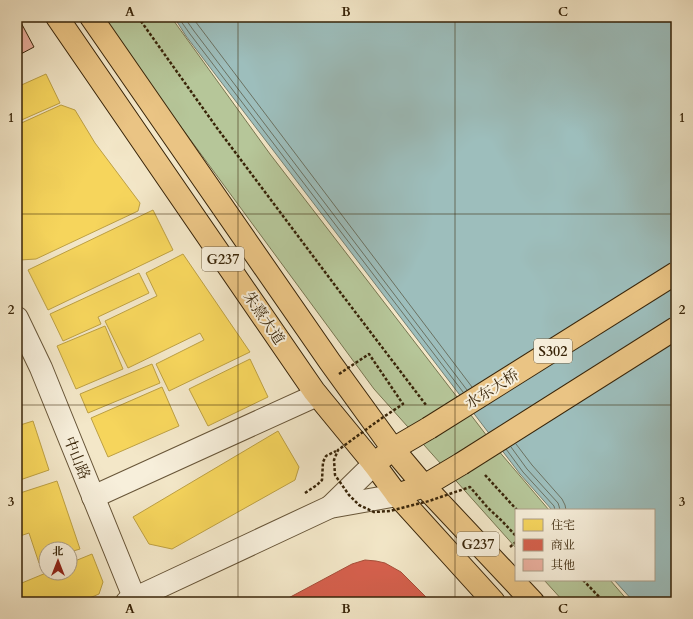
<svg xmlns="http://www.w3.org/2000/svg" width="693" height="619" viewBox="0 0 693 619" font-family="Cardo,'Noto Serif SC',serif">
<rect width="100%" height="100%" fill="#f3e7c8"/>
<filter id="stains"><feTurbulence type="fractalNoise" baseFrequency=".005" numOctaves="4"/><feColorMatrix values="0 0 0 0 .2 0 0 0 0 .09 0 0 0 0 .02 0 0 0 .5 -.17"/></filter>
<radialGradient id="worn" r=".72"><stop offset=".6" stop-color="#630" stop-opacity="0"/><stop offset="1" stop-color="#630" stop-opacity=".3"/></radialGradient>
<g fill="#b6c699" stroke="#787651">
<path d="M100,17H171L270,154L497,449L549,510H516V548L374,389Z"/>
<path d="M544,580H610L629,602H564Z"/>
</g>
<path fill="#9dbebc" stroke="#758174" d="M174,17H676V602H634L614,580H654V510H552L520,474L186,36Z"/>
<g fill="#f6d55c" stroke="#bda043">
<path d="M46,74L60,103L17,122V87Z"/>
<path d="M61,105L75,110L95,143L140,203L138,211L36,259L20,260L17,254V125Z"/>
<path d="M153,210L173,250L48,310L28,270Z"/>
<path d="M183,254L250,352L169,391L156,364L204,340L200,333L128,368L105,321L157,296L146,273Z"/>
<path d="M139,273L149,293L98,317L101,324L63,341L50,314Z"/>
<path d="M105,326L123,369L76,389L57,346Z"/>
<path d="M250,359L268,397L208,426L189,389Z"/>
<path d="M152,364L160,383L88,413L80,394Z"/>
<path d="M162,387L179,426L108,457L91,418Z"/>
<path d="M33,421L49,470L17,481V426Z"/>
<path d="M278,431L299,467L295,480L172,549L149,544L133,517Z"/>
<path d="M57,481L80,549L70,552V549H46V560L39,563L29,533L17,537V494Z"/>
<path d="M92,554L103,582L99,594L80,602H17V585L46,573H70V563Z"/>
</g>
<path fill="#d6604d" stroke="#a74e39" d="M365,560L376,561L385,563L401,572L431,602H281L352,564Z"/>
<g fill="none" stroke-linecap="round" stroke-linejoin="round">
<g stroke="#6b7262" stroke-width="1">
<path d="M178,17L190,34L463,392"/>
<path d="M184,17L194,31L467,390"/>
<path d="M192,17L472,387"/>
<path d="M516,444L532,465L562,499L565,505L566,510"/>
<path d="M511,447L527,469L558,503L559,506L560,510"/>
<path d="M506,449L523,472L554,506L555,510"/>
</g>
</g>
<path fill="#eaaf9e" stroke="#392509" d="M17,17H18L34,47L17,56Z"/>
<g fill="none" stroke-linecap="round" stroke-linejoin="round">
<g stroke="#685639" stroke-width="24">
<g id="minor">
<path d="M17,318L41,368L136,602"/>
<path d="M93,497L317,395"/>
<path d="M330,507L374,464"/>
<path d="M127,602L330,507L397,495"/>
</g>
</g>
<g stroke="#392509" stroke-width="24">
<g id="major">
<path d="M374,464L393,449L429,428"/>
<path d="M397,495L424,486L461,464"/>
</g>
</g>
<g stroke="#392509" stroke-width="24">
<g id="highway">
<path d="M57,17L314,391L374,464L397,495L494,602"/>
<path d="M91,17L330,362L393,449L424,486L533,602"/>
</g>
</g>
<g stroke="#392509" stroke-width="2.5" stroke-dasharray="3 2" stroke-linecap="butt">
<path d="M138,17L217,128L340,292L426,405"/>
<path d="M485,475L517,510"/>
<path d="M305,493L317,485L322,480L323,462L326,456L336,451"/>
<path d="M510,547L516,542"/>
<path d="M583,580L604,602"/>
</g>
<use href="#minor" stroke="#f7efdb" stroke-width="22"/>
<use href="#major" stroke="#eac484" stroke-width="22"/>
<use href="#highway" stroke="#eac484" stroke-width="22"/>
<g stroke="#392509" stroke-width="24" stroke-linecap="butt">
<g id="major-bridge">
<path d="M429,428L676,273"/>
<path d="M461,464L676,328"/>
</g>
</g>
<path stroke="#392509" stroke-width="2.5" stroke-dasharray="3 2" stroke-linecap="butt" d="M339,374L369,354L403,404L382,418L338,450L334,460L335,475L349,495L359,505L374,512L390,511L429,501L470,487L488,508L502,521L516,536"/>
<use href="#major-bridge" stroke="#eac484" stroke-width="22"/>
</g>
<path fill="none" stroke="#392509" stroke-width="1" stroke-opacity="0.55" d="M238,17V602M455,17V602M17,214H676M17,405H676"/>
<g text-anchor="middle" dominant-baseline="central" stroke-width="4" stroke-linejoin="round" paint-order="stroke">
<g fill="#f7efdb" stroke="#726248" stroke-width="1">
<rect x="202" y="247" width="42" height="24" rx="3"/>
<rect x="534" y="339" width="38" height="24" rx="3"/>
<rect x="457" y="532" width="42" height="24" rx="3"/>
</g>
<g font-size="14" font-weight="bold" fill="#392509">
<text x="223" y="259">G237</text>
<text x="553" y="351">S302</text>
<text x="478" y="544">G237</text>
</g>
<g font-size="15" fill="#392509" stroke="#f7efdb">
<text transform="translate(264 318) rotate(56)">朱熹大道</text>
<text transform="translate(492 389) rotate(-32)">水东大桥</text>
<text transform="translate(77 458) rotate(68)">中山路</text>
</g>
</g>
<rect width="693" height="619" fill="none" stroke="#f3e7c8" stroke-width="44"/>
<rect x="515" y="509" width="140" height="72" fill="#f7efdb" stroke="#ab9e87"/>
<rect x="523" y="519" width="20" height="12" fill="#f6d55c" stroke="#ab9e87"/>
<text x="551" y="529" font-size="12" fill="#392509">住宅</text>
<rect x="523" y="539" width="20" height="12" fill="#d6604d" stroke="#ab9e87"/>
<text x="551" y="549" font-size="12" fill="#392509">商业</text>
<rect x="523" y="559" width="20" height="12" fill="#eaaf9e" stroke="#ab9e87"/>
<text x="551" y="569" font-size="12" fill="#392509">其他</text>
<g transform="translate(58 561)"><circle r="19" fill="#f7efdb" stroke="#ab9e87"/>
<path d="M0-3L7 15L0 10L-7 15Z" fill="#8f2418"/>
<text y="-6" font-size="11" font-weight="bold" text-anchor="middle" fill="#392509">北</text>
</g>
<rect x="22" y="22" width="649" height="575" fill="none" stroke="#392509" stroke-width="1.5"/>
<g font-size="13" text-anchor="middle" font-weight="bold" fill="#392509">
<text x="130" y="16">A</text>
<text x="346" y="16">B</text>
<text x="563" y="16">C</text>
<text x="11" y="122">1</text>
<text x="682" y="122">1</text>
<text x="11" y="314">2</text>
<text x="682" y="314">2</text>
<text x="11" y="506">3</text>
<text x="682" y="506">3</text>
<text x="130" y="613">A</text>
<text x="346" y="613">B</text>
<text x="563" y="613">C</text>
</g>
<rect width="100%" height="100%" filter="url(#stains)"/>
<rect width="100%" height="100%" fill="url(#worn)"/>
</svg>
